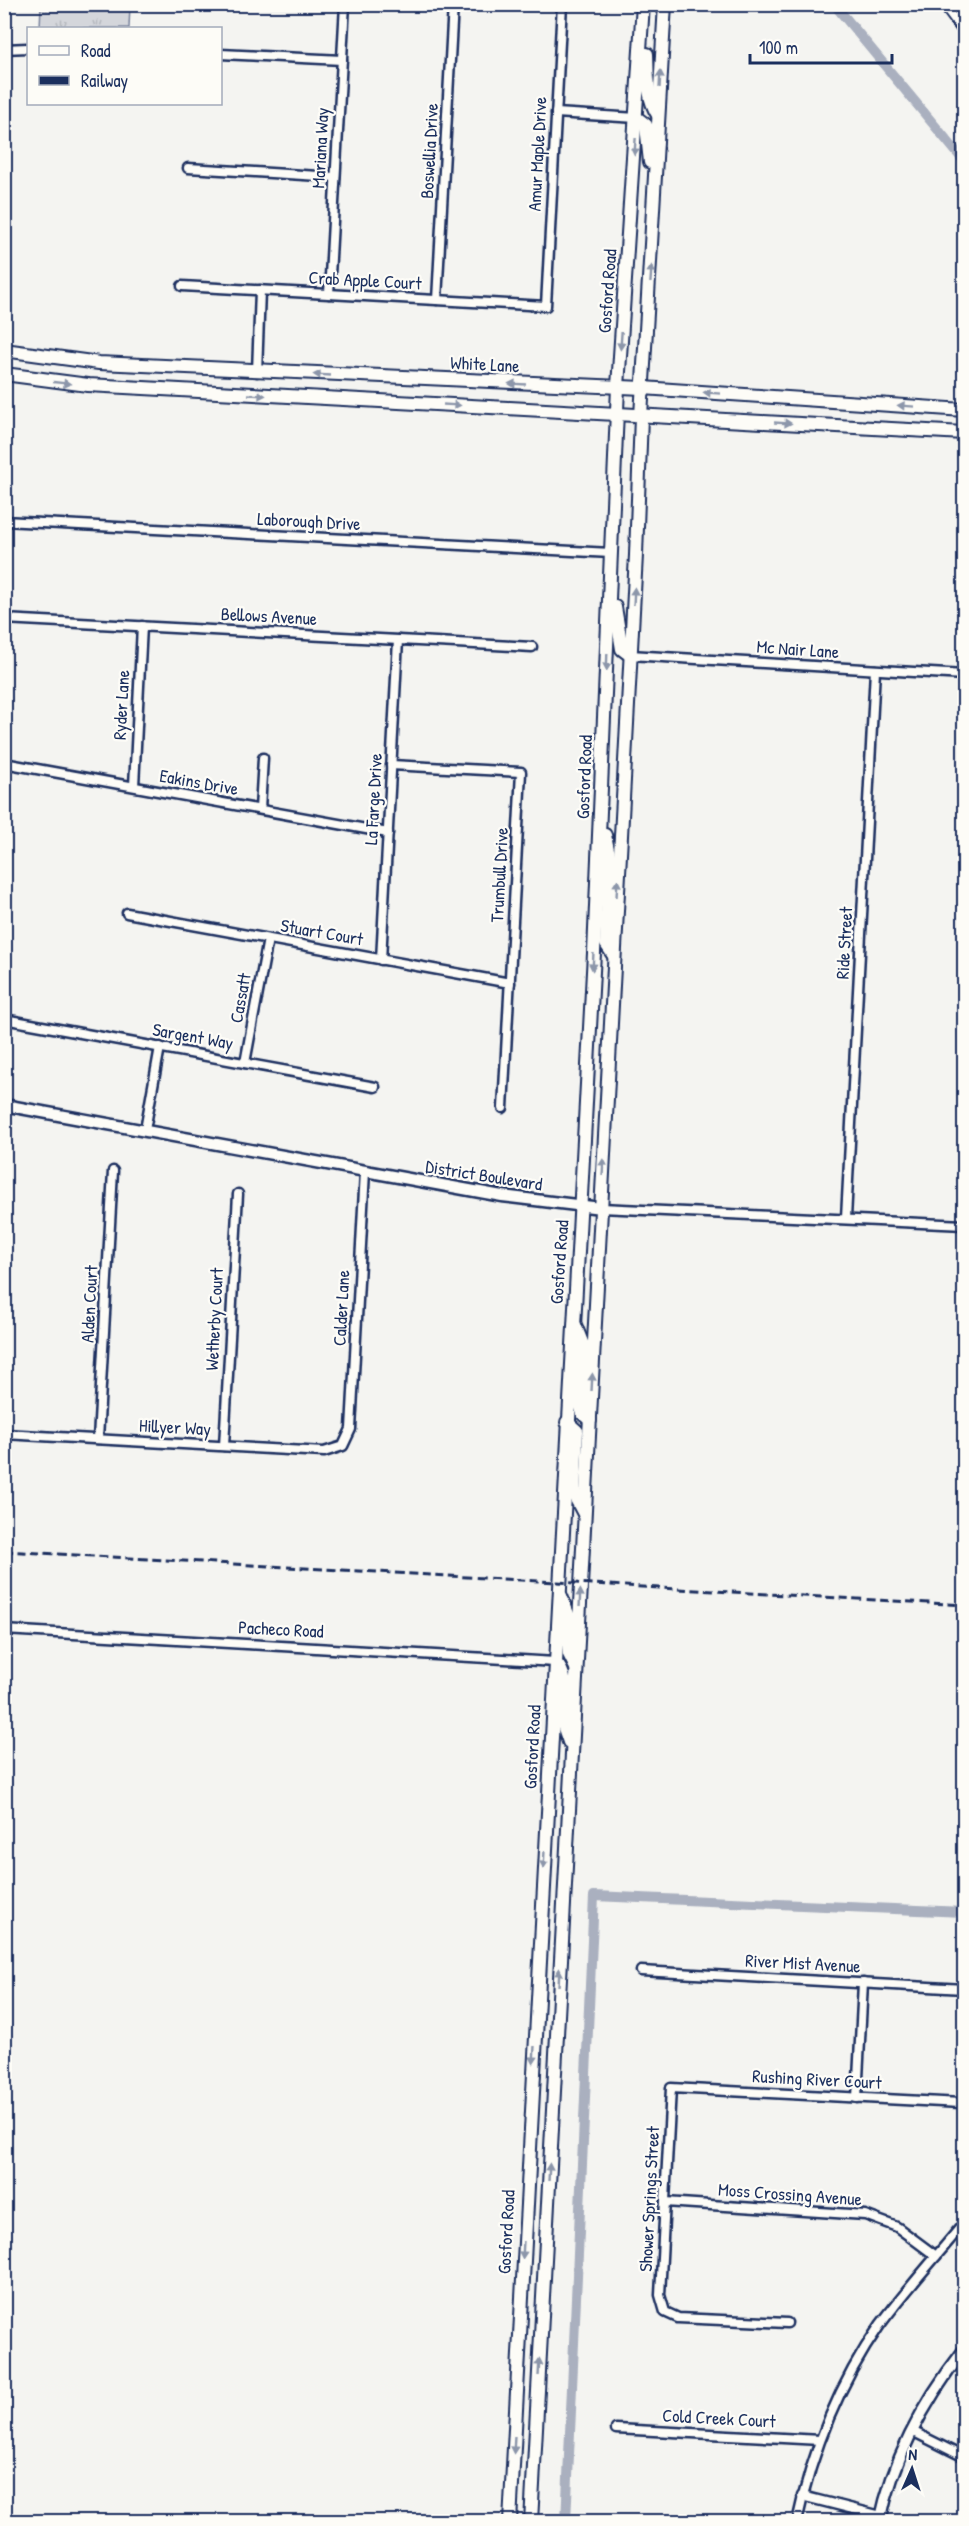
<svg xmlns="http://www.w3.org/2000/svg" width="969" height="2526" viewBox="0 0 969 2526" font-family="'Patrick Hand',sans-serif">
<defs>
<pattern id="grass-tufts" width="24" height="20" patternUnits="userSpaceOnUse" patternTransform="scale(1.5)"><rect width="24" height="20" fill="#d4d6db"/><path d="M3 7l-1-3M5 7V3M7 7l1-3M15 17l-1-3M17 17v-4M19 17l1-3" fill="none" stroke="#b5b8be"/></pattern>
</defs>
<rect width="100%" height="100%" fill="#f4f4f1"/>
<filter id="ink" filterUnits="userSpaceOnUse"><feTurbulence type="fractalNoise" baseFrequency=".0167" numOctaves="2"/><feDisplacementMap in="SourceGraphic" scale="12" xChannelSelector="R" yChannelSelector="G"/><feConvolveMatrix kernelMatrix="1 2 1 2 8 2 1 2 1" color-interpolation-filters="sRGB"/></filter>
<g filter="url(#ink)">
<path fill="url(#grass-tufts)" stroke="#78829c" stroke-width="1.5" d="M41,5H130L129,28H40Z"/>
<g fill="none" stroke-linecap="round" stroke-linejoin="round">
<g stroke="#aab0bf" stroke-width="10">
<path d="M834,4L964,161"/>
<path d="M566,2522L594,1896L964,1912"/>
</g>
<g stroke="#1b2f5e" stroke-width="13">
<g id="minor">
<path d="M943,4L964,32"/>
<path d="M4,49L28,48"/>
<path d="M220,54L342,60"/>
<path d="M556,113L637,118"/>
<path d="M188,168L335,177"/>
<path d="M182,286L546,306L562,4"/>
<path d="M329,294L345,4"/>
<path d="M437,300L453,4"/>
<path d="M257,372L260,290"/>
<path d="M4,521L611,553"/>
<path d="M4,619L532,647"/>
<path d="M630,655L964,675"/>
<path d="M4,763L388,833"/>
<path d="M391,765L521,772L503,1108"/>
<path d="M134,786L142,626"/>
<path d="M260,809L263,758"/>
<path d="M127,913L510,983"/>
<path d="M381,960L398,640"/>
<path d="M4,1019L375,1087"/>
<path d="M245,1063L268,939"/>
<path d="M145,1130L160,1047"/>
<path d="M601,1208L964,1225"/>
<path d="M846,1218L875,670"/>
<path d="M4,1434L324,1452L343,1446L351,1429L365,1171"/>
<path d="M98,1439L113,1171"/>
<path d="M224,1446L238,1194"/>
<path d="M4,1630L555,1662"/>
<path d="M641,1971L964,1989"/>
<path d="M857,2098L863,1983"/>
<path d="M665,2202L865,2215L897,2227L936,2256"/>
<path d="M787,2323L678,2318L665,2312L660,2295L671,2088L961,2103"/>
<path d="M616,2429L820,2440"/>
<path d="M912,2431L964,2457"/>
<path d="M802,2496L881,2516"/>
<path d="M797,2522C812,2451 839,2384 880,2325C906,2290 936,2257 964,2223"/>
</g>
</g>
<g stroke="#1b2f5e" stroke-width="15">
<g id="tertiary">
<path d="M4,1105L502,1196L601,1208"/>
<path d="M880,2522C893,2459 925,2400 964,2350"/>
</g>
</g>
<g stroke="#1b2f5e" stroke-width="16">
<g id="secondary">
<path d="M647,54C648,75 646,97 658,115"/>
<path d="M637,118L646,125L650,162"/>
<path d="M4,350L99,363L643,388L964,410"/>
<path d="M4,374L88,385L964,433"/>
<path d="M615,607L622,649L630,655"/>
<path d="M605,835L609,855L606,944L614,956"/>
<path d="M575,1325L583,1345L580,1404L583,1414L590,1420"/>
<path d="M567,1422L577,1431L574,1495L584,1514"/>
<path d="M561,1596L569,1617V1654L576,1668"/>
<path d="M555,1662C572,1679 562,1702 563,1723C564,1729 567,1736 569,1742"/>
<path d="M510,2522L594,953L618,387L643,4"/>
<path d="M531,2522L636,555L641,416L665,4"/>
</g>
</g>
<use href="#minor" stroke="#fdfcf7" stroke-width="8"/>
<use href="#tertiary" stroke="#fdfcf7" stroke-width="10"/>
<use href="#secondary" stroke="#fdfcf7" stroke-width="12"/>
<path stroke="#1b2f5e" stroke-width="3" stroke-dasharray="9 4.5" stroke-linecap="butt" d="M4,1551L964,1605"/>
</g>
<defs><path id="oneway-solid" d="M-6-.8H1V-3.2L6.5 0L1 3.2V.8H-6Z" transform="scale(1.5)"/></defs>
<g fill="#8c96aa">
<use href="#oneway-solid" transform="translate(660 79) rotate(-87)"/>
<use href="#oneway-solid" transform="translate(635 147) rotate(94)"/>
<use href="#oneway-solid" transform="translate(651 274) rotate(-86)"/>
<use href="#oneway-solid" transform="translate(621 341) rotate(94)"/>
<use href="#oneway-solid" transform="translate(322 375) rotate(-177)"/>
<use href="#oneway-solid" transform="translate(62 383) rotate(6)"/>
<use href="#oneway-solid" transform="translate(517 384) rotate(-177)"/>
<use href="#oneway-solid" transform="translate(712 393) rotate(-176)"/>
<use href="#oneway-solid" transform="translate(257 395) rotate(3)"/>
<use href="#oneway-solid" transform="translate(452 405) rotate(3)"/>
<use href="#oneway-solid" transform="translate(906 406) rotate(-176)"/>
<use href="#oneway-solid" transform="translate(783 423) rotate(3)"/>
<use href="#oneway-solid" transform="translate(634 596) rotate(-87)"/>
<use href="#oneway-solid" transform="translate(607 662) rotate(92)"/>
<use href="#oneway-solid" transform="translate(617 888) rotate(-87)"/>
<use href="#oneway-solid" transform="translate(593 962) rotate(93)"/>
<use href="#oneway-solid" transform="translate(603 1167) rotate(-87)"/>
<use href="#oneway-solid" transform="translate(592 1382) rotate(-87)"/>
<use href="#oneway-solid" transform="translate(580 1598) rotate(-87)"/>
<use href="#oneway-solid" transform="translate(544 1860) rotate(93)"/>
<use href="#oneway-solid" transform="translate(559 1977) rotate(-87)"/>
<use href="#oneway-solid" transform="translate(534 2055) rotate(93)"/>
<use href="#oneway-solid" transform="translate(549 2172) rotate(-87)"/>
<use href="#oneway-solid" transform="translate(523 2250) rotate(93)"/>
<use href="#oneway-solid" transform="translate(539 2367) rotate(-87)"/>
<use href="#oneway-solid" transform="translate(514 2445) rotate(93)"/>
</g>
</g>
<g text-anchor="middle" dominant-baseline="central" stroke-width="4.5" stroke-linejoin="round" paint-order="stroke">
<g font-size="18" fill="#1b2f5e" stroke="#fdfcf7">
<text transform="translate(320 148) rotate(-87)">Mariana Way</text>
<text transform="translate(429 151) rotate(-87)">Boswellia Drive</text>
<text transform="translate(537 154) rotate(-87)">Amur Maple Drive</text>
<text transform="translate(365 280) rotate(3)">Crab Apple Court</text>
<text transform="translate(607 291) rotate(-86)">Gosford Road</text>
<text transform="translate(485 364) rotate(3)">White Lane</text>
<text transform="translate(309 521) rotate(3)">Laborough Drive</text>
<text transform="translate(269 616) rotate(3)">Bellows Avenue</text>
<text transform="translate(798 649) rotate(4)">Mc Nair Lane</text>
<text transform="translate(121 705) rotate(-87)">Ryder Lane</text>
<text transform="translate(584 777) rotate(-88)">Gosford Road</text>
<text transform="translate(199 782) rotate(10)">Eakins Drive</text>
<text transform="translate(373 799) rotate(-87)">La Farge Drive</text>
<text transform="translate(499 875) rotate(-87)">Trumbull Drive</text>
<text transform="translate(322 932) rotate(10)">Stuart Court</text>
<text transform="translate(844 943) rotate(-87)">Ride Street</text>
<text transform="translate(240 998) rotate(-80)">Cassatt</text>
<text transform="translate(193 1036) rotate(10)">Sargent Way</text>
<text transform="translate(484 1175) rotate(9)">District Boulevard</text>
<text transform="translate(559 1262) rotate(-86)">Gosford Road</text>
<text transform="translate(89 1304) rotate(-87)">Alden Court</text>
<text transform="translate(341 1308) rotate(-87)">Calder Lane</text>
<text transform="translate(214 1319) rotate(-87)">Wetherby Court</text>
<text transform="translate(175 1427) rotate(3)">Hillyer Way</text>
<text transform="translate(281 1629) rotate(3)">Pacheco Road</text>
<text transform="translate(532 1747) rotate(-87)">Gosford Road</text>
<text transform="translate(803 1963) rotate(3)">River Mist Avenue</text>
<text transform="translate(817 2079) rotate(3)">Rushing River Court</text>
<text transform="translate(790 2194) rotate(4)">Moss Crossing Avenue</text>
<text transform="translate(649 2199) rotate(-87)">Shower Springs Street</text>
<text transform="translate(506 2232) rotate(-87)">Gosford Road</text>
<text transform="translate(719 2418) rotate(3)">Cold Creek Court</text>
</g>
</g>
<rect width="969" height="2526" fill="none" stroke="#fdfcf7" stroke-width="24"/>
<rect x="12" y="12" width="945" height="2502" fill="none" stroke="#1b2f5e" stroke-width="2" filter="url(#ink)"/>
<rect x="27" y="27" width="195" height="78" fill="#fdfcf7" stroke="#a3aaba" stroke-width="1.5"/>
<rect x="39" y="46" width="30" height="9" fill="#fdfcf7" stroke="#a3aaba" stroke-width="1.5"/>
<text x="81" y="57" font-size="18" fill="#1b2f5e">Road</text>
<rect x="39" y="76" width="30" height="9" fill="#1b2f5e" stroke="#a3aaba" stroke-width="1.5"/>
<text x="81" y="87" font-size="18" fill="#1b2f5e">Railway</text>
<g transform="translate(912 2469) rotate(3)" stroke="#fdfcf7" stroke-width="4.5" paint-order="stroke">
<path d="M0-4.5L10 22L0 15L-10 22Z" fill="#1b2f5e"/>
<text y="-9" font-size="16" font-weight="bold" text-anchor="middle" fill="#1b2f5e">N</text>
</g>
<path d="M750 54v9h142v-9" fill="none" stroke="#1b2f5e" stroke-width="3"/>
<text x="759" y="54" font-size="18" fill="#1b2f5e" stroke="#fdfcf7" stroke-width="4.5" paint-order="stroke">100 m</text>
</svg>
